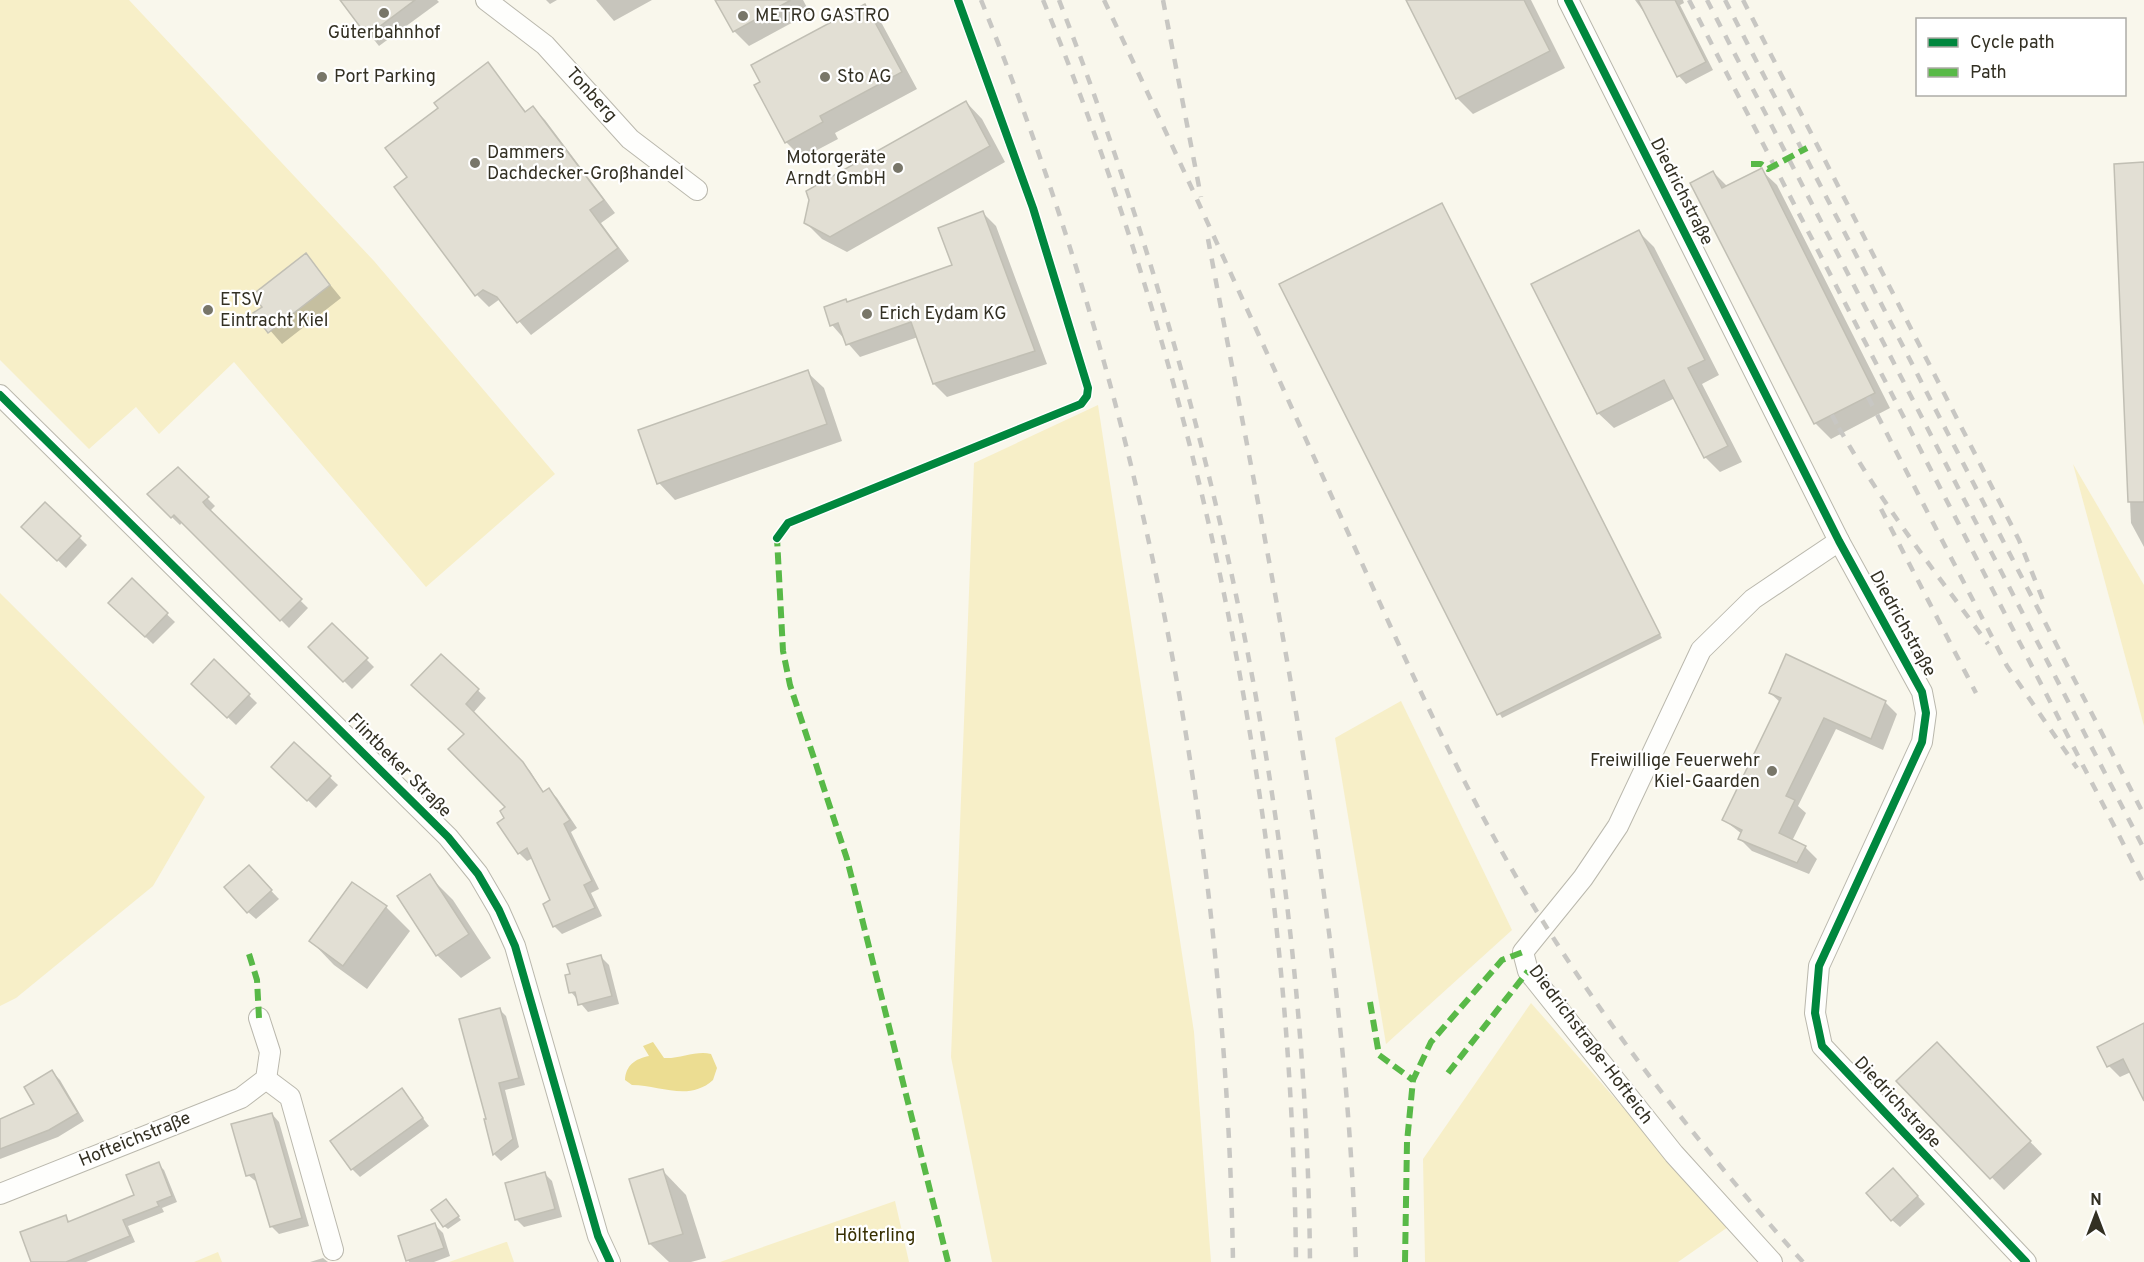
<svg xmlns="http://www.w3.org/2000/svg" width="2144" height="1262" viewBox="0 0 2144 1262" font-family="Overpass,sans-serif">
<rect width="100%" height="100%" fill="#f9f7ec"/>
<g fill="#f7efc8">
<path d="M0,0H129L374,261L555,474L426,587L234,362L159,434L136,407L89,449L0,360Z"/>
<path d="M1098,405L1194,1032L1211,1262H992L951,1057L974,463Z"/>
<path d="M2073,464L2144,585V726Z"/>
<path d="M0,593L205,797L153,886L16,998L0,1006Z"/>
<path d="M1401,701L1512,930L1386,1044L1335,738Z"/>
<path d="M1531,1003L1728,1227L1678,1262H1425L1423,1159Z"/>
<path d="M895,1201L909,1262H720Z"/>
<path d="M507,1242L514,1262H449L506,1242Z"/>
<path d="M218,1252L222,1262H194Z"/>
</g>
<path fill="#ecdd92" d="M653,1042L664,1058C680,1059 697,1050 711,1054L717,1068L713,1080C689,1102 660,1085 632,1085L625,1080C626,1065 635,1059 649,1056L643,1046Z"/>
<g fill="#0003">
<path d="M342,0H437L439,2L379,46Z"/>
<path d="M546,0H557L550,4Z"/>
<path d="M596,0H652L614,21Z"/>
<path d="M717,0H803L810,13L749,46L734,31Z"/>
<path d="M1408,0H1531L1565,68L1473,114L1457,98Z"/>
<path d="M1635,0H1683L1684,3L1680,5L1713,70L1686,84L1679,76L1651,22Z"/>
<path d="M864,6L881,22L917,89L835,133L838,139L802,158L786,142Z"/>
<path d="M488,64L527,113L533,108L545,120L615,213L601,223L629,261L531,335L500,299L489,307L477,295L396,188L409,178L440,108Z"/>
<path d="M966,102L982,119L1005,162L847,252L822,239L805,222L811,200Z"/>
<path d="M2144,164V547L2131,523L2115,165Z"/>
<path d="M1761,170L1777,185L1890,408L1831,439L1815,423L1713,172L1728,187Z"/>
<path d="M1441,205L1662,638L1502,718L1281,285Z"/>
<path d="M983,213L996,226L1047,364L947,397L934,384L918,337L860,357L832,325L848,303L954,266Z"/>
<path d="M1639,232L1654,247L1719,375L1702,384L1742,462L1720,472L1705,457L1675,398L1614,428L1598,413Z"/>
<path d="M306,255L341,298L282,344L255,313L264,307Z"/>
<path d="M807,372L824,388L842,441L675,500L659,483Z"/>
<path d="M178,469L215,506L210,511L213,515L308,608L289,628L183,521L180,525L149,495Z"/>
<path d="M45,504L87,545L66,568L23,527Z"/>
<path d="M132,581L175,622L153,644L110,603Z"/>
<path d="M332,625L374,667L352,689L310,647Z"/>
<path d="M441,656L486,698L473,713L530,771L544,793L549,790L557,798L577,828L571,832L599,889L591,893L602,916L562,934L554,926L552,901L533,858L527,861L519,853L499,823L506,818L508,807L466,734Z"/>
<path d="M214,661L257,703L236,725L193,684Z"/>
<path d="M1770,693L1885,702L1897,714L1883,750L1836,729L1798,806L1806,813L1792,841L1805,847L1817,859L1809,874L1752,851L1740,839L1742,834L1724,820L1781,703Z"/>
<path d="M294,744L338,785L316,808L273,767Z"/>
<path d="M256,875L279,899L256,919L248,912Z"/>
<path d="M429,876L453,900L491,958L461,978L437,955Z"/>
<path d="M386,907L410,931L367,989L334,965L311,941Z"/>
<path d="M601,957L609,965L619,1004L588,1012L571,992Z"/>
<path d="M499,1009L506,1016L525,1085L505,1090L519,1147L501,1161L495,1155L486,1120Z"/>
<path d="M2144,1025V1098L2131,1072L2120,1077L2109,1066Z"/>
<path d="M1949,1057L2042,1154L2004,1190L1898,1081Z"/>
<path d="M52,1072L60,1080L84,1121L58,1137L0,1159V1121L36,1105Z"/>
<path d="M401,1090L429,1126L360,1177L352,1169Z"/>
<path d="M272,1114L279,1122L309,1226L279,1234L271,1226L258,1183L248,1175Z"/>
<path d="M158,1164L164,1170L177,1202L162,1208L164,1212L128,1226L135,1242L86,1262H32L65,1217L71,1223L136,1196Z"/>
<path d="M663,1171L686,1195L706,1258L691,1262H669L650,1244Z"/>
<path d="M544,1173L552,1181L562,1217L524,1227L516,1219Z"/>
<path d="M1901,1178L1925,1204L1900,1227L1892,1220Z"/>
<path d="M449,1204L461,1220L448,1229L444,1226Z"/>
<path d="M435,1225L443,1233L450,1256L434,1262H409L408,1260Z"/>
<path d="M323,1258L328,1262H310Z"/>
</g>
<g fill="#e2dfd4" stroke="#c1bfb4" stroke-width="1.5">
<path d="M340,0H415L367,36Z"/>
<path d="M715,0H791L733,32Z"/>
<path d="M1406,0H1524L1550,51L1456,99Z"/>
<path d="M1638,0H1675L1706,62L1677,77Z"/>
<path d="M865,4L902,72L820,116L823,122L785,143L754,85L760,82L751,65Z"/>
<path d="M488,62L525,112L533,106L604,200L590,210L618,248L517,323L497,297L483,290L475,296L394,187L407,177L385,148L438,108L434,103Z"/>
<path d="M966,101L990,146L830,237L804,223L809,200L806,191Z"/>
<path d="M2144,162V502H2128L2114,164Z"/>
<path d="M1762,168L1875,393L1814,424L1690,183L1713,171L1722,188Z"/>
<path d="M1442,203L1660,634L1497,715L1279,284Z"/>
<path d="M983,211L1035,351L933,384L911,322L846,345L838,323L830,326L824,307L846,299L847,302L952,265L938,228Z"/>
<path d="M1639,230L1705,360L1688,368L1728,446L1704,458L1664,380L1597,414L1531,284Z"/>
<path d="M306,253L330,285L268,333L253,313L262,307L252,295Z"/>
<path d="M808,370L827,424L657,484L638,430Z"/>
<path d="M178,467L209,497L203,502L206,506L302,599L280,621L174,515L171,518L147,494Z"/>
<path d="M45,502L81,536L57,561L21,527Z"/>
<path d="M132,578L168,613L145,637L108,603Z"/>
<path d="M332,623L368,658L343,682L308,647Z"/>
<path d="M441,654L479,689L466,704L523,762L543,792L549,788L570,820L564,824L592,881L584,885L595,908L553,927L543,904L550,900L527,848L518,854L497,823L504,818L500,811L505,807L448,749L464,734L411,685Z"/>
<path d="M1786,654L1886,701L1871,739L1824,718L1786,796L1795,800L1779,833L1806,846L1797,863L1738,839L1742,830L1722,820L1781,698L1769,693Z"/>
<path d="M214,659L250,694L227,718L191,684Z"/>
<path d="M294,742L331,776L307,801L271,767Z"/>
<path d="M249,865L272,890L247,913L224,887Z"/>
<path d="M430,874L469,934L436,956L397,896Z"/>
<path d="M352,882L387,906L343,966L309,941Z"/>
<path d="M601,955L612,996L578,1005L575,992L569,993L565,975L570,974L567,964Z"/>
<path d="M500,1008L519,1078L499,1083L513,1139L493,1155L484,1119H486L459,1019Z"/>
<path d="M2144,1023V1101L2123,1059L2107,1067L2097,1047Z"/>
<path d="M1937,1042L2031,1141L1990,1179L1896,1081Z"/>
<path d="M52,1070L78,1113L49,1130L0,1149V1119L34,1104L24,1087Z"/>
<path d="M402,1088L423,1118L351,1170L330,1141Z"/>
<path d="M272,1113L302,1218L270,1227L254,1174L246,1176L231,1124Z"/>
<path d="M159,1162L172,1196L157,1202L159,1206L123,1220L130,1236L66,1262H31L20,1232L66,1215L68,1222L134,1195L126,1175Z"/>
<path d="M1893,1168L1918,1196L1891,1221L1866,1193Z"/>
<path d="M663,1169L683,1234L649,1244L629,1179Z"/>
<path d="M545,1172L555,1209L515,1220L505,1183Z"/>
<path d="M446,1199L459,1216L443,1227L431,1210Z"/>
<path d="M435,1223L444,1248L406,1261L398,1236Z"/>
</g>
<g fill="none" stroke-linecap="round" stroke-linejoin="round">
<g stroke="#bab8ad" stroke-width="22">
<g id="street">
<path d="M486,0L545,45L630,139L697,190"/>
<path d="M1568,0L1839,541L1922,692L1926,713L1922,742L1819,966L1815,1013L1822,1046L2026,1262"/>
<path d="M0,395L448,837L478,874L499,910L515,946L598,1236L610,1262"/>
<path d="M266,1079L290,1097L333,1250"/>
<path d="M0,1194L241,1098L266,1079L270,1052L259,1018"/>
<path d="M1772,1262L1674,1154L1528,971L1523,952L1583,878L1618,826L1701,650L1753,599L1839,541"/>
</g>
</g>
<use href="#street" stroke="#fefefc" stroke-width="20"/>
<g stroke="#c8c7c3" stroke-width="4.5" stroke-dasharray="10 10" stroke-linecap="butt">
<path d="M981,0C1143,401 1226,830 1233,1262"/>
<path d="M1043,0C1206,398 1292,832 1296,1262"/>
<path d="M1059,0C1214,403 1306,829 1310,1262"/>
<path d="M1104,0C1185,171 1263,344 1341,517C1400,647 1457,779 1531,902C1609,1031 1703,1150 1803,1262"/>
<path d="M1163,0L1201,197"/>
<path d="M1689,0L2144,884"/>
<path d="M1707,0L2144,849"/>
<path d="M1725,0L2144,815"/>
<path d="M1743,0L2019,540L2045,605"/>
<path d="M1208,239C1271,578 1346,916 1356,1262"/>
<path d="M1868,397L2007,666L2077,768"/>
<path d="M1832,415L1842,434"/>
<path d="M1839,428C1882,504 1936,573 1988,644"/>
<path d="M1881,509L1976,693"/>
</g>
<g stroke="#58b947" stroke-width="6" stroke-dasharray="12 6" stroke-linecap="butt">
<path d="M1751,164H1761L1768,169L1807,148"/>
<path d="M779,535L777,538L783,651L790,685L847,859L948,1262"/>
<path d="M249,954L257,980L259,1018"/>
<path d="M1370,1002L1379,1055L1413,1080"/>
<path d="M1448,1073L1528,971"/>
<path d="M1405,1262L1407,1142L1413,1080L1431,1042L1502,960L1523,952"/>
</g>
<g stroke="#fff" stroke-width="11">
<g id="cycleway">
<path d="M1568,0L1839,541L1922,692L1926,713L1922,742L1819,966L1815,1013L1822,1046L2026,1262"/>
<path d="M0,395L448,837L478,874L499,910L515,946L598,1236L610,1262"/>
<path d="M777,538L788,523L1081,404L1087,396L1088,388L1033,208L958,0"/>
</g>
</g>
<use href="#cycleway" stroke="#00873e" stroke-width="8"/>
</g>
<g fill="#787669" stroke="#fff" stroke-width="2">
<circle cx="384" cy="13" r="6"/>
<circle cx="743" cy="16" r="6"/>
<circle cx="322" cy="77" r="6"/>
<circle cx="825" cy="77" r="6"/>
<circle cx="475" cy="163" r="6"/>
<circle cx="898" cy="168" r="6"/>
<circle cx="208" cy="310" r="6"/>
<circle cx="867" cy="314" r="6"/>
<circle cx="1772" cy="771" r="6"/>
</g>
<g text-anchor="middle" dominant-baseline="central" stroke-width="4.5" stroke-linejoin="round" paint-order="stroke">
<g font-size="18" fill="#333023" stroke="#fff" text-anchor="start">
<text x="755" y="16">METRO GASTRO</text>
<text x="384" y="33" text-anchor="middle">Güterbahnhof</text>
<text x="334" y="77">Port Parking</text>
<text x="837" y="77">Sto AG</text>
<text x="487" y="153">Dammers<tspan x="487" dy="21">Dachdecker-Großhandel</tspan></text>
<text x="886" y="158" text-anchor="end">Motorgeräte<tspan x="886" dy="21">Arndt GmbH</tspan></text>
<text x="220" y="300">ETSV<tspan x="220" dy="21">Eintracht Kiel</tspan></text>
<text x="879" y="314">Erich Eydam KG</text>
<text x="1760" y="761" text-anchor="end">Freiwillige Feuerwehr<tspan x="1760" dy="21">Kiel-Gaarden</tspan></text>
</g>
<g font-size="18" fill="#333023" stroke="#fff">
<text transform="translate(591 95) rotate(48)">Tonberg</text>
<text transform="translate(1681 192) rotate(63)">Diedrichstraße</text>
<text transform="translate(1902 624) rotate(61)">Diedrichstraße</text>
<text transform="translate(399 766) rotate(45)">Flintbeker Straße</text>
<text transform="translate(1590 1045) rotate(53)">Diedrichstraße-Hofteich</text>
<text transform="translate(1897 1103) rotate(47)">Diedrichstraße</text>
<text transform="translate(135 1140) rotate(-22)">Hofteichstraße</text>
</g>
<g font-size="18" fill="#372f01" stroke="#fff">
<text x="875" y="1236">Hölterling</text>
</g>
</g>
<rect x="1916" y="18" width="210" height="78" fill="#ffffff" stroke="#adaca7" stroke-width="1.5"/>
<rect x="1928" y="38" width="30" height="9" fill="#00873e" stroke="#adaca7" stroke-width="1.5"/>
<text x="1970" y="48" font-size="18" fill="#333023">Cycle path</text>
<rect x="1928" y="68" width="30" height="9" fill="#58b947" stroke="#adaca7" stroke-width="1.5"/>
<text x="1970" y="78" font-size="18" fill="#333023">Path</text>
<g transform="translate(2096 1214)" stroke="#ffffff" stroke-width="4.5" paint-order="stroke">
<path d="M0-4.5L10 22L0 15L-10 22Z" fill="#333023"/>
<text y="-9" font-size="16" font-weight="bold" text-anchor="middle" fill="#333023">N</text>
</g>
</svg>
